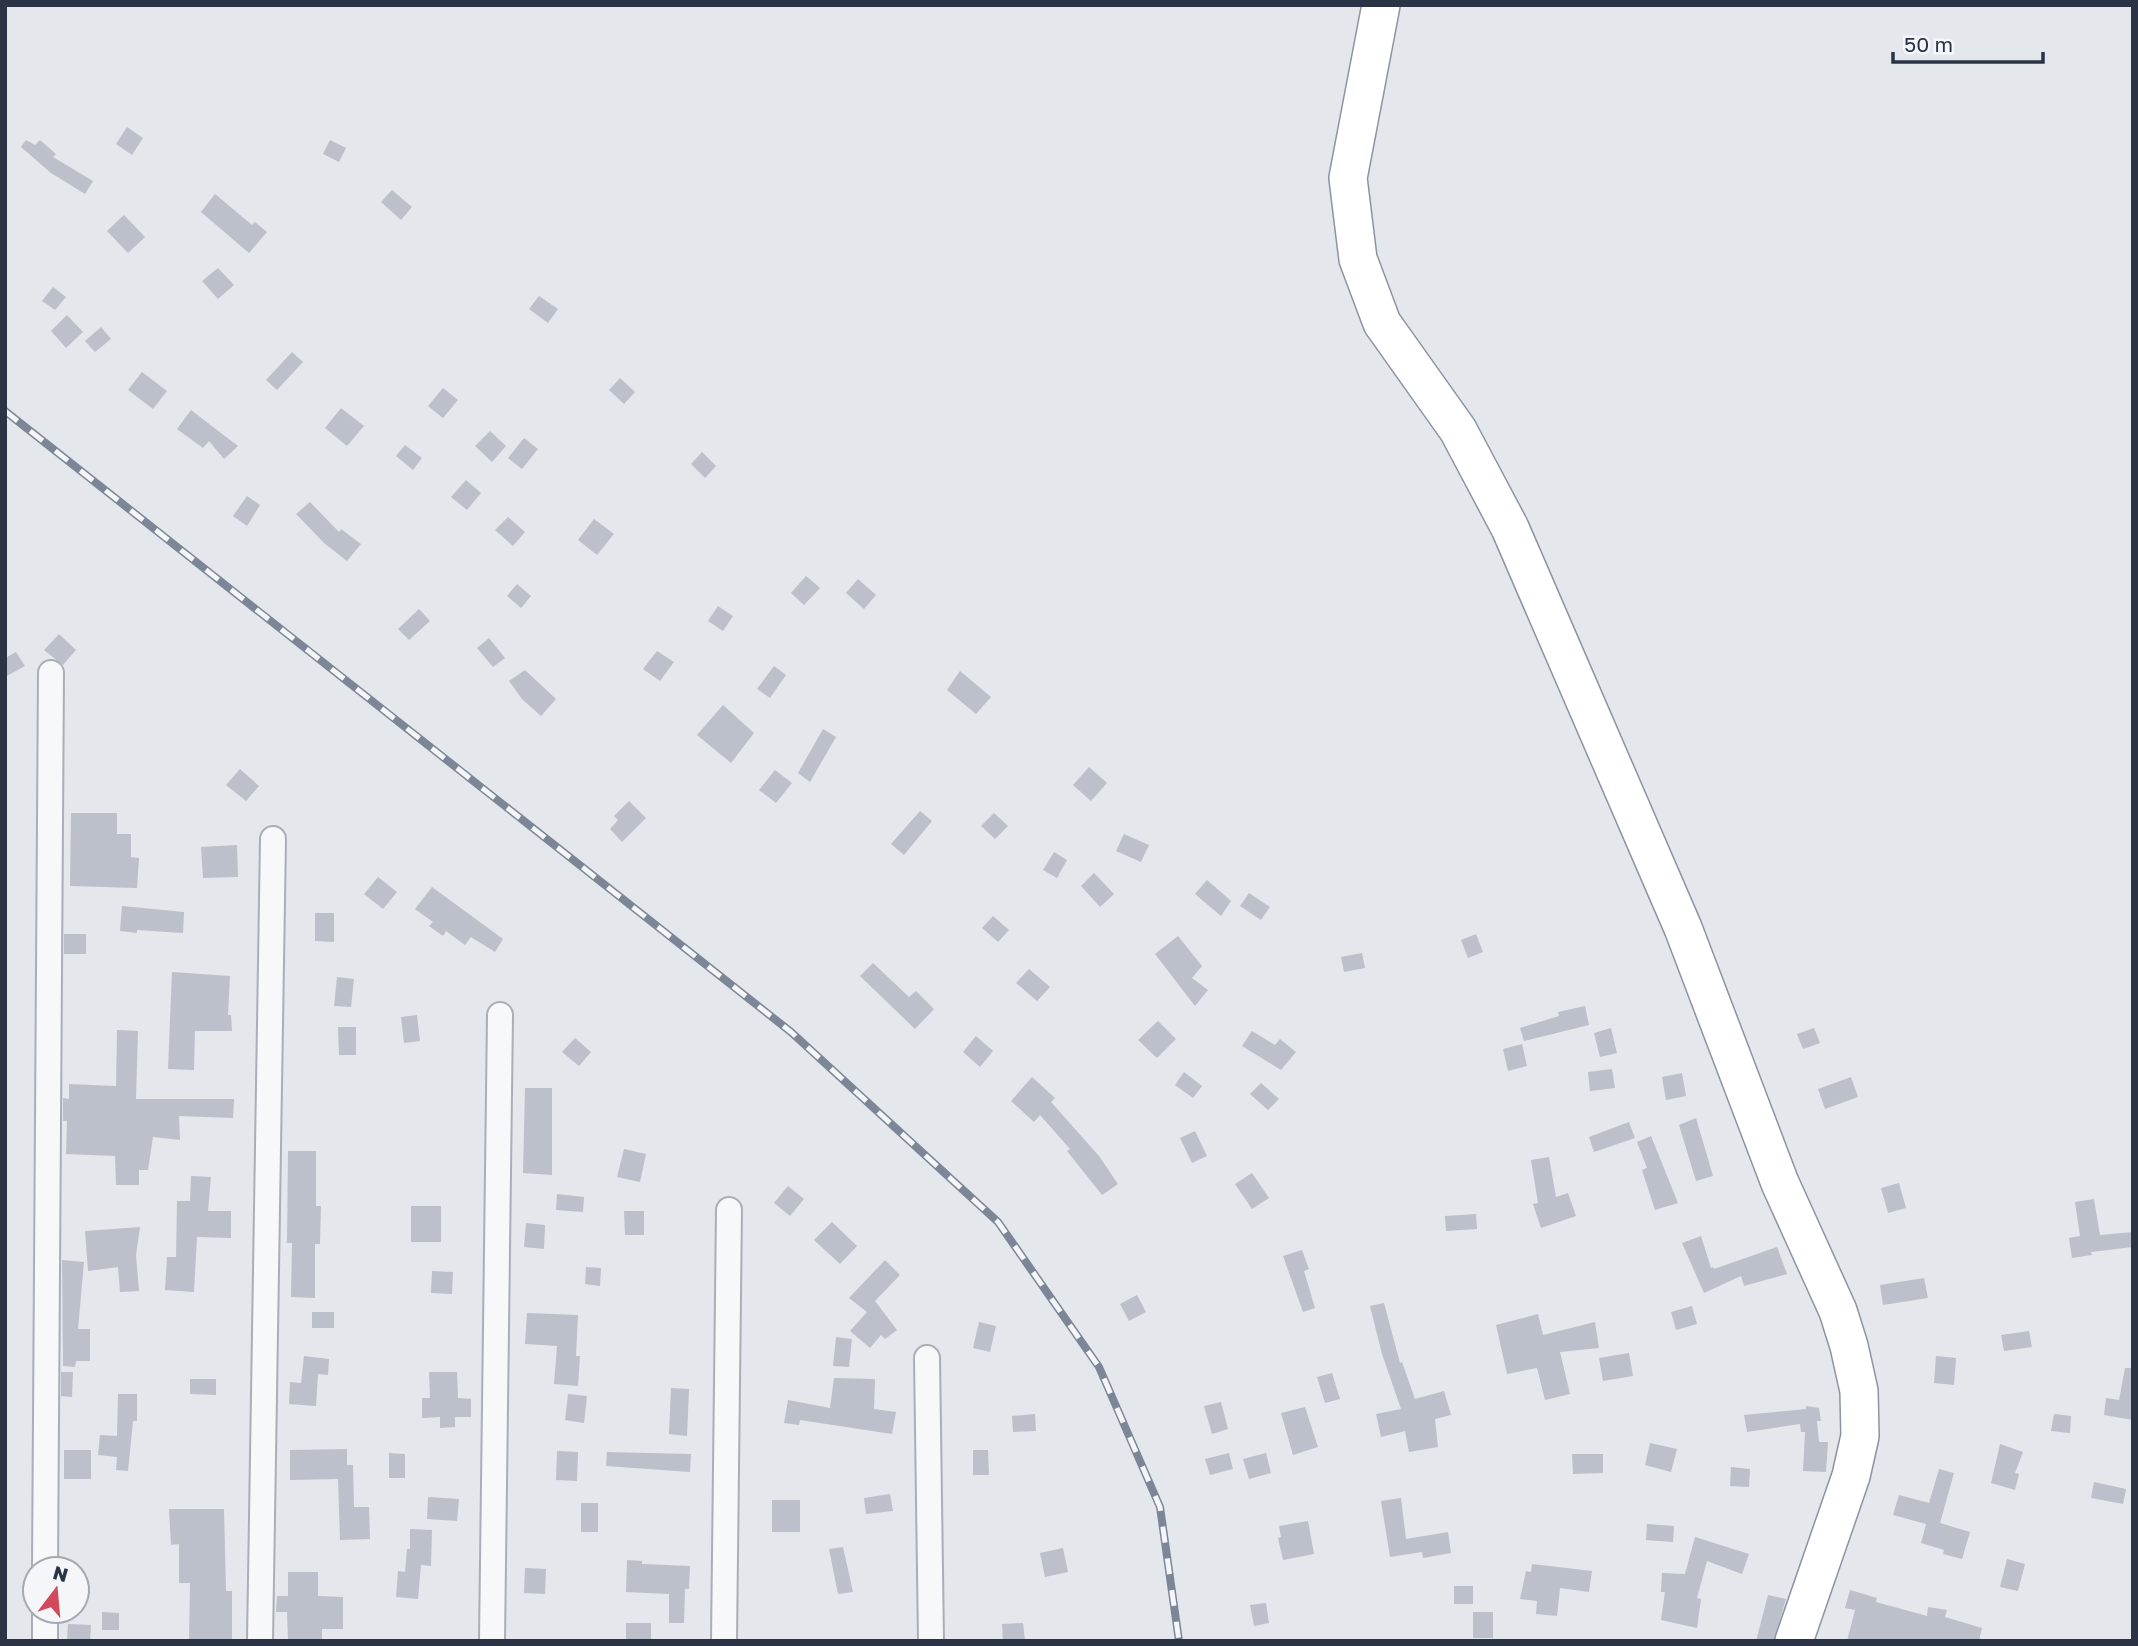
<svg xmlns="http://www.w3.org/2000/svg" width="2138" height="1646" viewBox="0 0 2138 1646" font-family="'Golos Text',sans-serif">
<rect width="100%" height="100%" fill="#e4e7ec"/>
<g fill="#bbc0ca">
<path d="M127,127L143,138L132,155L116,144Z"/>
<path d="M26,140L35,145L40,140L56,154L53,157L93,181L85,194L51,173L21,147Z"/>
<path d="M330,140L346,148L339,162L323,154Z"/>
<path d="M392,190L412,207L401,220L381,202Z"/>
<path d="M215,194L252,225L255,222L267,232L249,253L201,212Z"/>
<path d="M124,215L145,237L128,253L107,231Z"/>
<path d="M218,268L234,285L218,299L202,281Z"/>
<path d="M53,287L66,297L55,310L42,301Z"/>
<path d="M539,296L558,309L548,323L529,309Z"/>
<path d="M67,315L83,332L66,348L51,331Z"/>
<path d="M101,327L111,339L95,352L85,341Z"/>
<path d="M292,352L303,362L277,390L266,380Z"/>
<path d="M142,372L167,391L153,409L128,390Z"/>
<path d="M620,378L635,392L624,404L609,390Z"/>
<path d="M443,388L458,400L443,418L428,406Z"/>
<path d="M341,408L364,426L347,446L325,428Z"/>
<path d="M191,410L217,430L238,446L224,459L209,441L203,448L177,429Z"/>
<path d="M490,431L506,446L492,462L475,446Z"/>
<path d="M524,438L538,449L522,469L508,458Z"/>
<path d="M405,445L422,458L413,470L396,456Z"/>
<path d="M702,452L716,466L705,478L691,464Z"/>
<path d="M466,480L481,493L467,510L451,497Z"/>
<path d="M247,496L260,505L247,526L233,516Z"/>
<path d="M310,502L339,532L341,529L361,544L347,561L324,543L296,514Z"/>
<path d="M508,517L525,532L513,546L495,530Z"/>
<path d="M594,519L614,534L597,555L578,540Z"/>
<path d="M806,576L820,588L804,605L791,593Z"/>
<path d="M858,579L876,595L864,609L846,593Z"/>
<path d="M517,584L531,596L521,608L507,596Z"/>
<path d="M718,606L733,616L723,631L708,621Z"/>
<path d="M419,609L430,621L409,640L398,629Z"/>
<path d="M59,634L76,650L63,665L44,650Z"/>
<path d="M489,638L505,658L493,667L477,648Z"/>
<path d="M657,651L674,662L660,681L643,669Z"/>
<path d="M16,652L25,666L5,677V658Z"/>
<path d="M774,666L786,675L770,698L757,689Z"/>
<path d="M525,670L556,699L541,716L522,699L509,681Z"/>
<path d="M960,671L991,697L976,714L947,690Z"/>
<path d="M723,705L754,733L731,763L697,735Z"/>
<path d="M823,729L836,737L810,782L798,773Z"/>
<path d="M1089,767L1107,783L1091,801L1073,785Z"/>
<path d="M240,769L259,786L246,801L226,785Z"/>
<path d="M775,770L792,783L776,803L759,790Z"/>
<path d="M629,801L646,818L622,842L610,829L618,820L614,816Z"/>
<path d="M920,811L932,821L904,855L891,844Z"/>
<path d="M71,813H117V834H131V857L139,858L137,888L70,886Z"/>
<path d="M994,813L1008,826L995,839L981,826Z"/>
<path d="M1124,834L1149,845L1141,862L1116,851Z"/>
<path d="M237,845L238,877L203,878L201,847Z"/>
<path d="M1054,852L1067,860L1057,878L1043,870Z"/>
<path d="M1094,873L1114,894L1100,907L1081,886Z"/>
<path d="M378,877L397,892L383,909L364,894Z"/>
<path d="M1207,880L1231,901L1221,916L1195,894Z"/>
<path d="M432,887L503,939L495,952L471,937L465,945L446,931L443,936L429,926L433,922L415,909Z"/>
<path d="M1249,893L1270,907L1261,920L1240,906Z"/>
<path d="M122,906L184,912L183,933L137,930V933L120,931Z"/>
<path d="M315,913H334V942L315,941Z"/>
<path d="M993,916L1009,930L998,942L982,928Z"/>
<rect x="64" y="934" width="22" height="20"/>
<path d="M1476,934L1483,952L1468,958L1461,940Z"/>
<path d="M1178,936L1202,966L1192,978L1208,990L1195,1006L1155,954Z"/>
<path d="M1362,953L1365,968L1344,972L1341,957Z"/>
<path d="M873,963L909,997L916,991L934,1009L915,1029L860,976Z"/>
<path d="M1029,969L1050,987L1037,1001L1016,983Z"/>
<path d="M172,972L230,976L228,1015H231L232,1031H195L194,1070L168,1069Z"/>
<path d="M337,977L354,979L351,1007L334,1006Z"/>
<path d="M1585,1006L1589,1025L1524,1041L1520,1028L1559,1016L1558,1012Z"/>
<path d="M417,1015L420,1041L404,1043L401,1017Z"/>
<path d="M1158,1021L1176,1039L1157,1058L1138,1040Z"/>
<path d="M338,1027H356V1055H339Z"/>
<path d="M1611,1028L1617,1053L1600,1057L1594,1033Z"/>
<path d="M1814,1028L1820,1043L1803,1049L1797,1034Z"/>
<path d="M117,1030L138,1031L136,1099H234L233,1118L179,1116L180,1140L153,1137L148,1170H139V1185H116L115,1156L66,1154L67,1121H63V1098L69,1099V1084L116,1086Z"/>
<path d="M1252,1031L1275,1045L1280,1039L1296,1052L1281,1070L1242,1046Z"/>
<path d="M976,1036L993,1051L980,1067L963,1052Z"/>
<path d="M575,1038L591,1052L579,1066L562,1052Z"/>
<path d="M1522,1044L1527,1066L1508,1071L1503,1049Z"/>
<path d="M1612,1069L1615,1088L1590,1091L1588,1072Z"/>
<path d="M1184,1072L1202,1086L1193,1098L1175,1085Z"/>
<path d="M1682,1073L1686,1096L1666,1100L1662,1077Z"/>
<path d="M1032,1077L1055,1098L1051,1102L1099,1156L1118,1184L1102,1195L1067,1151L1070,1149L1040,1115L1034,1122L1011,1101Z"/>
<path d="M1851,1077L1858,1097L1825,1109L1818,1089Z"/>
<path d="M1261,1083L1279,1099L1268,1110L1250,1094Z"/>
<path d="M525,1088H552V1175L523,1173Z"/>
<path d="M1696,1118L1713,1176L1696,1181L1679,1125Z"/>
<path d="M1629,1122L1635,1138L1594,1152L1589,1137Z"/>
<path d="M1195,1131L1207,1156L1192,1163L1180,1138Z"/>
<path d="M1651,1136L1678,1203L1655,1210L1642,1170L1647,1168L1637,1142Z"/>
<path d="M624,1149L646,1154L640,1182L617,1177Z"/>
<path d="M288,1151H316V1206H321L320,1244H315V1298L291,1297L292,1243H287Z"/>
<path d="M1549,1157L1556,1197L1568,1193L1576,1216L1541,1228L1533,1204L1538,1203L1531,1160Z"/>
<path d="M1252,1173L1269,1198L1252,1209L1235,1184Z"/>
<path d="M191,1176L211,1177L208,1211H231V1238L197,1237L194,1292L165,1290L167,1257H176L177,1201H190Z"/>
<path d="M1899,1183L1906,1208L1888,1213L1881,1188Z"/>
<path d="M788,1186L804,1199L790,1216L774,1203Z"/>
<path d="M557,1194L584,1197L583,1212L556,1210Z"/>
<path d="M2094,1199L2100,1235L2133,1232V1247L2091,1252L2092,1255L2072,1258L2069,1238L2080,1236L2075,1202Z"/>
<rect x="411" y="1206" width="30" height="36"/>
<path d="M624,1211H644V1235H625Z"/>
<path d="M1476,1214L1477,1229L1446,1231L1445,1216Z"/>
<path d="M832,1222L857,1246L840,1264L814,1240Z"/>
<path d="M526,1223L545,1225L544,1249L524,1247Z"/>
<path d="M140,1227L136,1255L139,1291L120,1292L118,1267L88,1271L85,1231Z"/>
<path d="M1701,1236L1711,1268L1713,1267L1714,1269L1777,1247L1787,1274L1744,1286L1741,1276L1704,1293L1682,1243Z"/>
<path d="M1302,1250L1309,1269L1304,1271L1315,1308L1303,1312L1283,1256Z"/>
<path d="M62,1260L84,1262L78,1329H90V1361H76L75,1367L63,1366Z"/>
<path d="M885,1260L900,1275L875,1301L897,1330L885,1339L881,1335L870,1348L850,1331L867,1312L849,1298Z"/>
<path d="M586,1267L601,1268L600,1286L585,1284Z"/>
<path d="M432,1271L453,1272L452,1294L431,1293Z"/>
<path d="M1924,1278L1928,1298L1883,1305L1880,1285Z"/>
<path d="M1137,1295L1146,1312L1129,1321L1120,1304Z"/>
<path d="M1384,1303L1400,1363L1402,1362L1415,1399L1444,1391L1451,1415L1435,1419L1438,1447L1409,1452L1405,1431L1381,1437L1376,1414L1401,1409L1382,1354L1370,1306Z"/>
<path d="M1692,1306L1697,1324L1676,1330L1671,1312Z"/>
<rect x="312" y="1312" width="22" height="16"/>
<path d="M527,1313L578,1315L576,1356H580L578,1386L554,1384L557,1346L525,1344Z"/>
<path d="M1538,1314L1543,1335L1595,1322L1599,1348L1560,1352L1570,1394L1545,1400L1537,1368L1507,1374L1496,1325Z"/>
<path d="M979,1322L996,1326L990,1352L973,1348Z"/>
<path d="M2029,1331L2032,1347L2004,1351L2001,1335Z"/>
<path d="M836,1337L852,1339L849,1367L833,1366Z"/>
<path d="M1629,1353L1633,1376L1603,1381L1599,1358Z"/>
<path d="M304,1356L329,1359L328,1375L318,1374L316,1406L289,1404L290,1382L301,1383Z"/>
<path d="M1936,1356L1956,1358L1954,1385L1934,1383Z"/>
<path d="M2125,1368H2133V1420L2104,1415L2106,1398L2119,1400Z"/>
<path d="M61,1372H73L72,1397L61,1396Z"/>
<path d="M429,1372H457L458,1398L471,1399V1417H455V1427L440,1428V1417L422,1418V1398H430Z"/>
<path d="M1332,1373L1340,1399L1325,1403L1317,1377Z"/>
<path d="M834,1378L875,1379L874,1409L896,1412L892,1434L800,1420L799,1425L784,1423L788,1400L830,1408Z"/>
<path d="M190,1379H216V1395L190,1394Z"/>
<path d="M671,1388L689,1389L687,1436L669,1434Z"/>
<path d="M118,1394H137V1421H133L128,1471L116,1470L117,1457L98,1455L100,1435L117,1436Z"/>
<path d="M568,1394L587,1396L584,1423L565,1420Z"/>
<path d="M1221,1402L1228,1429L1212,1434L1204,1406Z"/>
<path d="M1806,1406L1819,1408L1821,1421H1817L1819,1442H1828L1826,1472L1803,1471L1805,1432H1801L1800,1424L1747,1432L1744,1415L1806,1409Z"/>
<path d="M1305,1407L1318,1447L1293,1455L1281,1413Z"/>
<path d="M1035,1414L1036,1431L1013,1432L1012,1416Z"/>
<path d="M2054,1414L2071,1416L2070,1433L2051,1431Z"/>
<path d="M1650,1443L1677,1449L1671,1472L1645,1465Z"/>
<path d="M2000,1444L2023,1452L2015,1473L2019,1474L2015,1490L1991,1483Z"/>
<path d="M347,1449V1465H353L354,1507H369L370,1539L340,1540L338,1479L290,1480V1450Z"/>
<rect x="64" y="1450" width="27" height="29"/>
<path d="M973,1450H988L989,1475H973Z"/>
<path d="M557,1451L578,1452L577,1481L556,1480Z"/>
<path d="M607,1452L691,1454L690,1472L606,1466Z"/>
<path d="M389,1453L405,1454V1478H389Z"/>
<path d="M1229,1453L1233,1469L1210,1475L1205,1459Z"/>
<path d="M1266,1453L1271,1473L1249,1479L1243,1459Z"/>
<path d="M1572,1454H1603V1473L1573,1474Z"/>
<path d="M1731,1467L1750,1469L1749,1487L1730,1486Z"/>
<path d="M1939,1469L1954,1473L1940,1523L1970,1532L1962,1559L1943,1554L1944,1550L1921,1543L1926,1524L1893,1515L1899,1495L1929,1503Z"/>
<path d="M2094,1482L2126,1489L2123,1504L2091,1498Z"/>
<path d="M890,1494L893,1511L866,1514L864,1498Z"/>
<path d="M428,1497L459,1499L457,1521L427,1519Z"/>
<path d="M1401,1498L1406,1539L1448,1532L1451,1553L1423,1558L1422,1552L1390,1557L1381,1501Z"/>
<rect x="772" y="1500" width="28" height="32"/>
<rect x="581" y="1503" width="17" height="29"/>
<path d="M169,1509H224L226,1591H232V1641L189,1639L190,1583H179V1544L171,1545Z"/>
<path d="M1308,1521L1314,1554L1283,1560L1278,1538L1281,1537L1279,1526Z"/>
<path d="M1647,1524L1674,1526L1673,1542L1646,1540Z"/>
<path d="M410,1529L432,1530L431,1566L421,1565L418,1599L396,1597L398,1571L405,1572L407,1549H410Z"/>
<path d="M1695,1537L1749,1554L1742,1574L1707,1561L1697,1598L1701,1599L1697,1628L1661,1620L1665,1592H1661L1662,1573L1685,1574Z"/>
<path d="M843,1547L853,1592L838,1594L829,1549Z"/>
<path d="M1063,1548L1068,1572L1045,1577L1040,1553Z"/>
<path d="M2007,1559L2025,1564L2018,1591L2000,1587Z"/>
<path d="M627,1560L642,1561V1564L690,1566L689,1589H685L684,1623H669V1594L626,1592Z"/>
<path d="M1532,1564L1592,1571L1589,1592L1560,1588L1557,1616L1536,1614L1537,1601L1520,1599L1526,1571L1531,1572Z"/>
<path d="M525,1568L546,1569L545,1594L524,1593Z"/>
<path d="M288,1572H318V1596L343,1597V1629H322V1641H288L287,1612H276L277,1596H288Z"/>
<rect x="1454" y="1586" width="19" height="18"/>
<path d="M1850,1590L1877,1598L1876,1602L1927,1616L1928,1607L1947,1610L1945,1617L1982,1628L1979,1641H1847L1855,1610L1845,1608Z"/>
<path d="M1768,1595L1786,1599L1774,1641H1756Z"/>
<path d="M1266,1603L1269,1623L1254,1626L1250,1605Z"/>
<path d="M102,1612L119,1613V1630H102Z"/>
<rect x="1473" y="1612" width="20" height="26"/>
<rect x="626" y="1623" width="25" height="18"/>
<path d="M1023,1623L1025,1641H1003L1002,1624Z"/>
<path d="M68,1624L91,1625L90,1641H67Z"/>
</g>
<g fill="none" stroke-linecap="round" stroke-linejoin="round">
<g stroke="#a9aeb7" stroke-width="28">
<g id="minor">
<path d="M927,1358L931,1641"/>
<path d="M45,1569L51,673"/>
<path d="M45,1641V1611"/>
<path d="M260,1641L273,839"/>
<path d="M492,1641L500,1015"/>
<path d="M724,1641L729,1210"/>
</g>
</g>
<g stroke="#8b94a3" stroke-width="40">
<path id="highway" d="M1381,5L1348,178L1358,259L1382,323L1458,430L1510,528L1683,928L1780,1183L1838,1311L1849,1346L1859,1391L1860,1436L1851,1476L1794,1641"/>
</g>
<use href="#minor" stroke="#f7f8fa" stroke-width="24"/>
<use href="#highway" stroke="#fff" stroke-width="37"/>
<g stroke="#7d8696" stroke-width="8">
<path id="rail" d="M5,411L791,1032L998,1222L1099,1367L1160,1507L1179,1641"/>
</g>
<use href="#rail" stroke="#f4f6f9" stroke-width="5" stroke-dasharray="16" stroke-linecap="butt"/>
</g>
<rect width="2138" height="1646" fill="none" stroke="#2b3445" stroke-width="14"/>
<g transform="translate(56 1590) rotate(16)"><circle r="33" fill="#f4f6f9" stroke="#a4a8b1" stroke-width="2"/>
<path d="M0-5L12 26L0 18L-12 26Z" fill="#d1495b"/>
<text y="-10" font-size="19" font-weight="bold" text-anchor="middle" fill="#2b3445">N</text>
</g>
<path d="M1893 52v10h150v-10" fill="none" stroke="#2b3445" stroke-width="3.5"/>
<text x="1904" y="52" font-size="21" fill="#2b3445" stroke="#f4f6f9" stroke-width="5" paint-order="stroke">50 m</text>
</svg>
